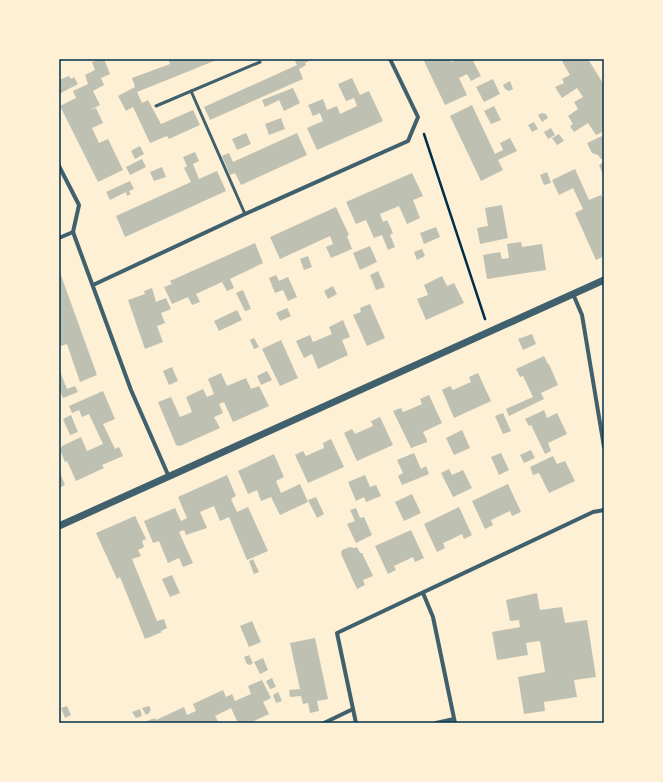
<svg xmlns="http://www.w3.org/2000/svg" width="663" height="782" viewBox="0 0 663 782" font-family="'Open Sans',sans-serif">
<rect width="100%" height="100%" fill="#fdf0d5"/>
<g fill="#bec0b2">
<path d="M100,59H104L110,74L101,78L104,85L93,91L100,105L90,110L96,108L103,123L92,128L99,143L108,139L123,170L98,182L60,106L76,98L73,91L88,84L85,75L95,70L92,62Z"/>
<path d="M168,59H176L177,61L181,59H219L137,92L142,103L148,100L161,124L193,110L200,125L169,139L167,136L150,143L133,107L126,111L118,96L135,87L132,78L170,64Z"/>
<path d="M300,59H313L305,63L306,65L299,69L303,79L210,120L204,107L297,65L295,61Z"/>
<path d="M423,59H450L451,62L458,59H476L473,61L481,76L471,81L467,74L459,78L467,95L445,105Z"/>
<path d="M565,59H588L604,85V127L602,128L604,131L596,135L588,123L574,132L570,126L573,124L568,116L578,109L574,102L583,97L577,88L562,98L555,87L564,83L562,79L570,75L562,61Z"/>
<path d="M69,76L71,79L74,77L78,84L59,94V80Z"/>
<path d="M352,78L360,95L369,91L383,121L317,150L307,128L323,121L320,113L313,116L308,105L323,99L327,110L337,106L340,114L357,106L354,98L346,101L338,84Z"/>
<path d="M493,79L500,94L484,102L476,87Z"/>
<path d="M510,81L513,89L509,91L505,89L503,85Z"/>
<path d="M293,88L300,103L284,111L279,100L265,107L262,100Z"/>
<path d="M472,105L495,154L503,150L500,143L510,138L517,151L498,160L503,170L481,181L450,116Z"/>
<path d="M494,106L501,120L491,124L484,111Z"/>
<path d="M542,113L546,114L548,118L542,122L538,115Z"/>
<path d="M281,118L285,129L269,135L265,124Z"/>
<path d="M534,122L538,129L532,132L528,125Z"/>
<path d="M551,128L555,135L548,139L544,132Z"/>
<path d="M246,133L251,144L237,150L232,139Z"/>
<path d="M297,133L307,155L241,185L235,173L230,175L222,156L229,153L233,162Z"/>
<path d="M559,134L564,141L557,145L552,138Z"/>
<path d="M604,135V158L601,159L598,155L592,153L587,143Z"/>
<path d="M140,146L144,154L135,159L131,151Z"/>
<path d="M195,152L199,161L193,164L199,179L217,171L226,191L125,237L116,216L191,182L184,168L187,166L183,157Z"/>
<path d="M142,159L146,167L130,175L126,167Z"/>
<path d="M604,162V177L599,165Z"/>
<path d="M162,167L166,177L154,181L150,172Z"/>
<path d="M575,169L589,200L601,195L604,202V256L596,260L575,213L583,209L573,188L559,195L552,180Z"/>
<path d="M547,172L551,183L544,185L540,175Z"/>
<path d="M412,173L423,196L413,200L420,218L407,224L399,206L380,214L383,222L387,220L393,233L390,235L395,247L388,250L382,235L374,238L366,220L356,224L346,202Z"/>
<path d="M130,181L134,189L129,191L131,194L127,196L126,192L110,200L106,192Z"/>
<path d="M502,205L508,238L480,244L477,228L488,226L485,208Z"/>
<path d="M336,207L349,235L347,236L352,249L331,258L326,247L333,244L330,236L280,259L270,237Z"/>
<path d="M436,227L440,237L424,244L420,233Z"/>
<path d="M521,242L522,247L542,244L546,270L487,279L483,255L500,252L502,259L509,258L507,244Z"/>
<path d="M255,243L263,263L230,279L234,288L227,291L222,282L196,294L200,302L192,305L188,297L172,304L164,287L172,284L170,281Z"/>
<path d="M370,246L377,262L360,270L353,253Z"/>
<path d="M422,249L425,256L417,260L414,252Z"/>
<path d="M308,256L312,267L304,270L300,259Z"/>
<path d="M59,270L97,375L80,382L67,344L61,346L59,342Z"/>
<path d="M378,271L385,287L376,290L370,275Z"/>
<path d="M276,275L279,281L288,277L297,297L288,301L283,290L275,293L269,278Z"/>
<path d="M442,276L447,286L454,283L464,303L426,320L417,299L428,295L424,285Z"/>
<path d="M333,286L337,294L328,299L324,291Z"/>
<path d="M152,288L156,302L166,298L171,309L161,313L165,323L157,326L163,342L145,349L128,300L145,294L144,291Z"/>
<path d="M243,290L251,309L245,311L236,293Z"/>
<path d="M370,304L385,338L367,346L353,315L361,312L360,308Z"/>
<path d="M287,308L291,316L280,321L276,313Z"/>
<path d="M237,310L242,320L219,331L214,321Z"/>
<path d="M343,320L350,337L342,340L348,355L318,369L312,354L304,358L296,341L310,335L313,342L332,334L329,327Z"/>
<path d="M532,334L536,344L523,350L518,339Z"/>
<path d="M254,338L259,347L254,349L250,340Z"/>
<path d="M281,340L298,378L280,386L262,349Z"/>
<path d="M544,356L548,364H549L558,385L541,393L544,399L509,416L506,409L533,397L523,376L520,377L516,369Z"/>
<path d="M172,367L178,381L169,385L163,371Z"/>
<path d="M59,369L67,389L75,386L78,392L63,398L59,389Z"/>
<path d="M267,371L272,380L261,385L257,376Z"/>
<path d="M221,373L227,386L246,378L251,389L259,386L269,406L233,422L224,402L219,404L223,413L214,417L220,428L180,446L176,445L158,402L171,397L180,417L192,412L186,397L203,389L207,397L214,394L208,379Z"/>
<path d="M478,373L491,401L454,418L442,390L450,386L453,390L471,382L469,377Z"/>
<path d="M103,391L115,419L103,424L115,449L119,447L123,456L102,465L104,468L76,481L67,461L65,462L60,450L62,446L81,437L87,451L103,444L89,414L82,417L79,410L72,413L69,406Z"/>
<path d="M429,395L442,423L423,432L427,440V442L411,448L393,411L401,408L403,412L413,408L422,404L420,399Z"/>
<path d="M544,410L547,418L557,413L567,434L548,443L551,451L545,454L531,425L529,426L525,419Z"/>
<path d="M503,413L511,431L503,434L495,416Z"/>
<path d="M71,415L78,432L70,435L63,419Z"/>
<path d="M380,417L393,445L357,461L344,433L352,429L355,434L373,426L371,421Z"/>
<path d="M462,430L470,448L454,455L446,438Z"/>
<path d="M331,439L344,467L308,483L295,455L303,451L306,456L324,448L323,443Z"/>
<path d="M531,450L535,458L524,463L520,455Z"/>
<path d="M414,453L421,469L426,466L429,474L402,485L398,476L403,473L397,460Z"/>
<path d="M501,453L509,470L499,475L491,457Z"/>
<path d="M274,454L284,477L276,481L281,493L300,484L308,502L280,515L271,497L261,501L257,490L248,494L238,471Z"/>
<path d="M553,456L557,464L565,461L575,481L549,493L539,473L533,475L530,467Z"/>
<path d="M449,469L452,475L463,470L472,488L453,497L441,473Z"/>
<path d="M59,471L65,485L59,488Z"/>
<path d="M227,475L236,496L231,499L237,512L248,507L268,551L247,560L229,517L220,521L214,506L200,512L207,528L186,535L184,530L179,532L193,563L183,567L179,558L168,563L159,541L153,543L144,521L175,508L181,521L187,518L178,497Z"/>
<path d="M365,475L370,487L376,485L381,496L366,502L364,497L356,501L348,482Z"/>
<path d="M508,484L521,512L512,516L510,511L491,520L493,525L485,529L472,501Z"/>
<path d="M412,494L421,513L404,521L395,502Z"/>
<path d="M316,497L324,514L317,518L308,500Z"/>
<path d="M459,507L472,535L464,539L462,534L452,539L443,543L445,548L437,552L424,524Z"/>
<path d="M356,508L360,518L364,517L372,535L356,543L347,524L355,521L350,510Z"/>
<path d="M135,516L146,539L142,541L144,547L138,550L141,556L132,559L157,621L164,619L167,628L161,631L162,632L145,639L120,577L117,579L96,533Z"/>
<path d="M411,530L424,558L415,562L413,557L394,566L396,570L388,574L375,546Z"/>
<path d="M350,547L354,548L357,547L360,553H362L373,576L363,580L365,585L357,589L341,554L342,550Z"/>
<path d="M253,559L259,572L254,574L249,561Z"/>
<path d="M172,575L180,593L170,597L162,579Z"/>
<path d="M537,593L540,610L562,607L565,623L587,620L596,677L574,680L577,697L544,702L545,711L524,714L518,677L545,672L540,641L526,643L528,655L497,660L492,632L520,627L519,620L510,621L506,600Z"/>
<path d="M252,621L261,642L249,647L240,626Z"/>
<path d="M315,638L328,699L317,701L319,711L310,713L308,703L303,704L301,696L290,697L289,690L300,689L290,643Z"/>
<path d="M249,655L253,663L250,665L247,664L244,657Z"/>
<path d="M263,658L268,670L260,674L254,662Z"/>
<path d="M272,678L276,687L270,689L266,681Z"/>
<path d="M262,680L271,698L263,702L269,714L250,723H238L231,708L215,716L219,723H147V721L155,718L156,720L184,707L187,715L196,711L193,704L223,690L226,697L232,694L235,701L251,694L248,686Z"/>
<path d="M278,692L282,701L276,703L273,695Z"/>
<path d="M67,706L71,715L65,718L61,708Z"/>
<path d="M149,706L151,709L149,713L146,715L142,708Z"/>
<path d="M140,709L142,716L136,718L132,712Z"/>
</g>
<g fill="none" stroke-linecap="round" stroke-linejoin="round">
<path stroke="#003049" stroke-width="2.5" d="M424,134L485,319"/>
<g stroke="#3f606c" stroke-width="3">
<path d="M191,91L245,214"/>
<path d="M156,106L260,62"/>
</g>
<g stroke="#3f606c" stroke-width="4">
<path d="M59,166L79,205L73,232L131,390L169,477"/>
<path d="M59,238L73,232"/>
<path d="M93,285L245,214L408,141L418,117L390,59"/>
<path d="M573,294L582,315L604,447"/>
<path d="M423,593L433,617L455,723"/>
<path d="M353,709L356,723"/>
<path d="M324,723L353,709L337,633L593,512L604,510"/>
<path d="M436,723L454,719"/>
</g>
<path stroke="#3f606c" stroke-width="7" d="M59,526L604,280"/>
</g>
<rect width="663" height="782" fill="none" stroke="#fdf0d5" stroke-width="120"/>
<rect x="60" y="60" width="543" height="662" fill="none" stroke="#003049" stroke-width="1.5"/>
</svg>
